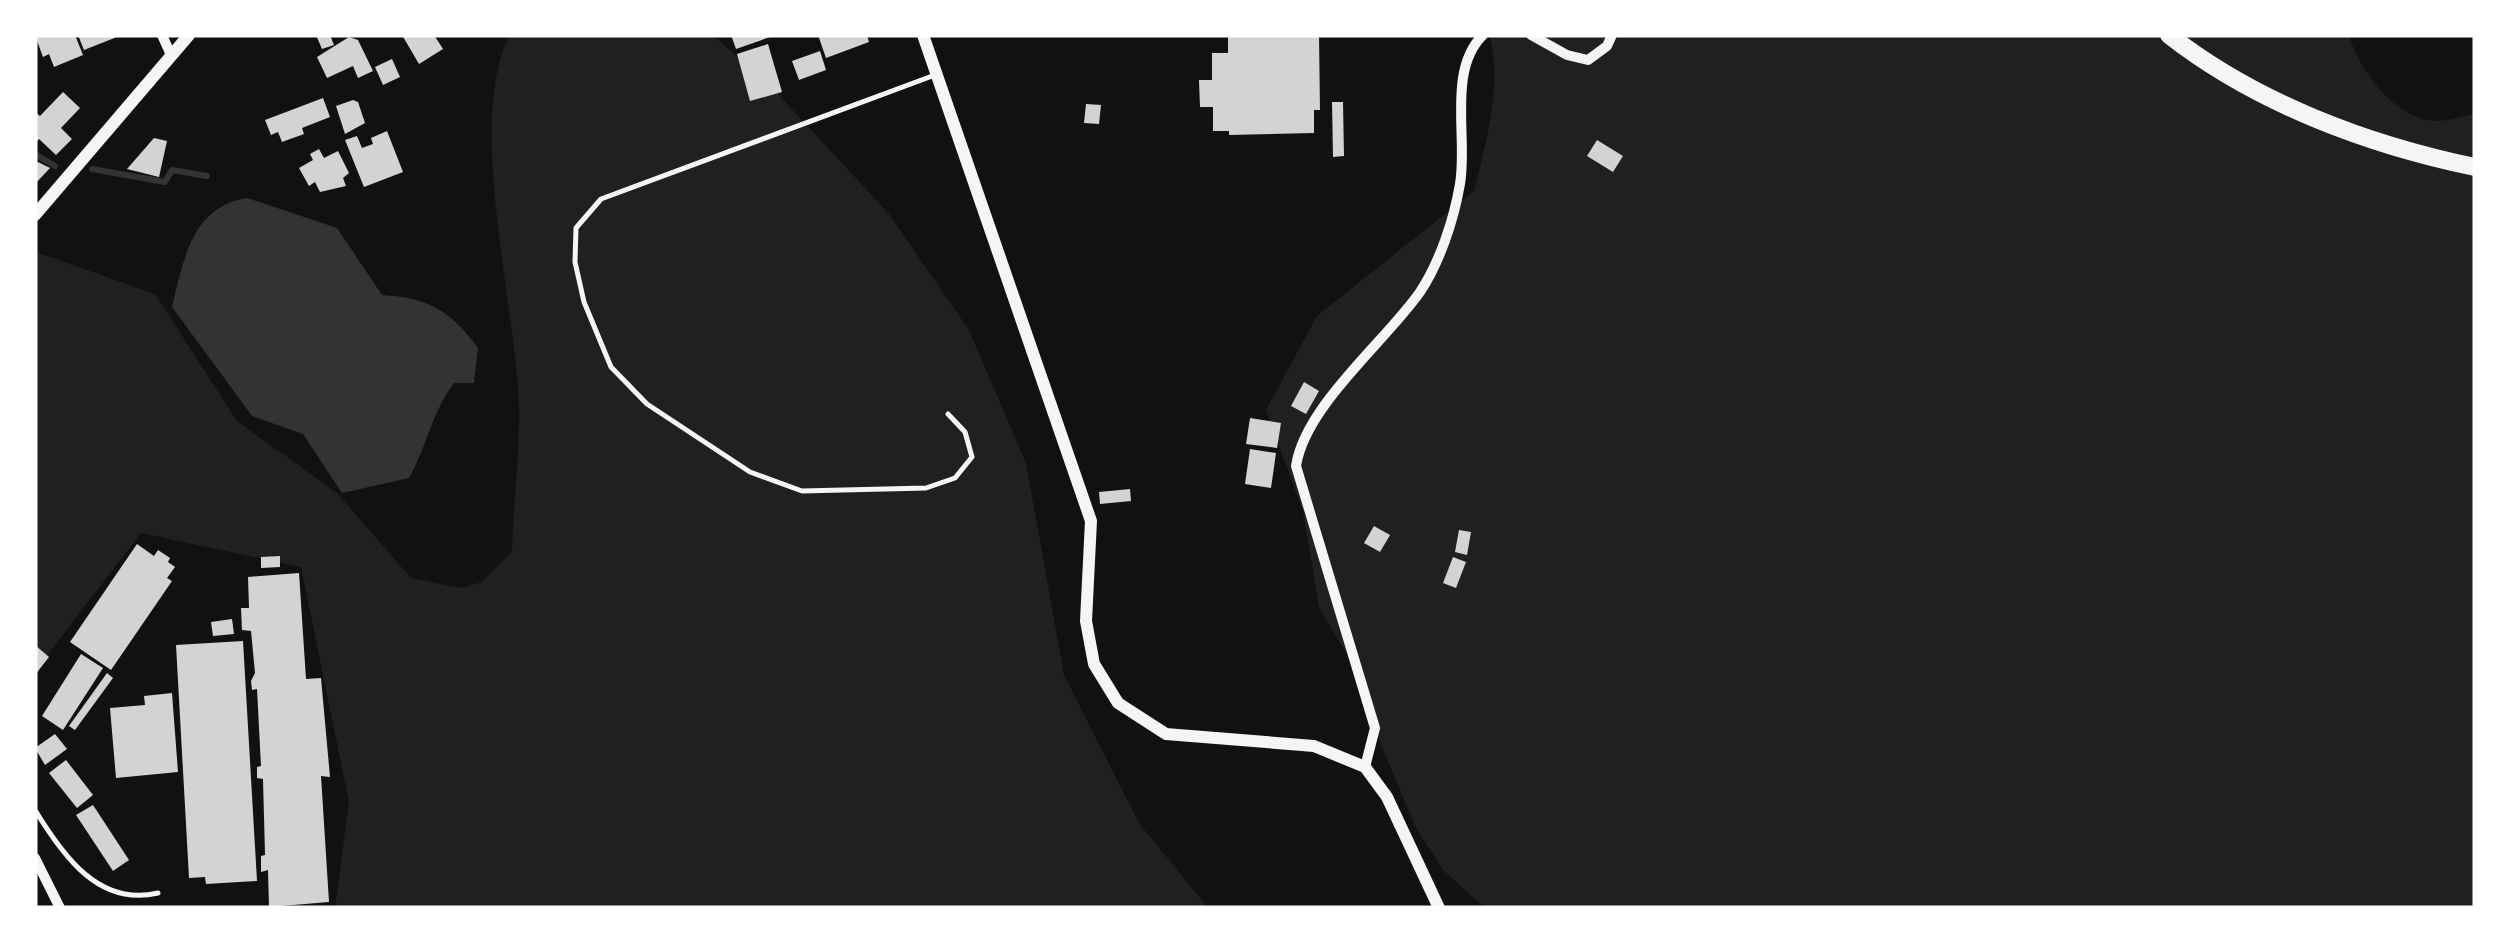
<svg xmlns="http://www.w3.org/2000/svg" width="2510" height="943" viewBox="0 0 2510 943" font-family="Georgia,serif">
<rect width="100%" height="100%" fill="#111"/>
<g fill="#202020">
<path d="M510,35H712L764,79L889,214L969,330L1026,463L1064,675L1139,823L1208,908H335L349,802L301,567L141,533L35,671L36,252L155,294L237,421L337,493L411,578L462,588L482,582L512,552C513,504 520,455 519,407C517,312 465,118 510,35Z"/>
<path d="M1489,35H2349C2359,70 2395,119 2435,121C2448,121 2463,116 2475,114V908H1485L1444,871L1416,828L1379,740L1358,674L1319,607L1303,512L1266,410L1317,316L1475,190C1485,142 1504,83 1489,35Z"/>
</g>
<path fill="#333" d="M247,198L337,228L382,295C429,298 451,311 478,348L474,383H454C432,412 427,446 409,478L342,493L303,434L252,416L172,307C183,261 192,206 247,198Z"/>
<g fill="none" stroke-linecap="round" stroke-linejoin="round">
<g stroke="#333" stroke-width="6">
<path d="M35,154L55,166"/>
<path d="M92,169L165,182L172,170L207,176"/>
</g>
</g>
<g fill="#d3d3d3">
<path d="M35,35H75L83,55L54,67L49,54L43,57Z"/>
<path d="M78,35H122L84,50Z"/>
<path d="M316,35H330L334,45L322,49Z"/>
<path d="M402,35H434L443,49L419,64Z"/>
<path d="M731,35H773V36L736,49Z"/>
<path d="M818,35H867L869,42L826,58Z"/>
<path d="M1228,35H1319L1320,110H1314V133L1229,135V131H1213V107H1200L1199,80H1212V53H1228Z"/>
<path d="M349,37L358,40L373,71L358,78L353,66L327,78L317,57Z"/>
<path d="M768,44L782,92L750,101L737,54Z"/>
<path d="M820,51L826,70L799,80L792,61Z"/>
<path d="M392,59L400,77L383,85L375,67Z"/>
<path d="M63,92L80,108L61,128L72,139L56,155L39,139L35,144V112L40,116Z"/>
<path d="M323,98L330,117L302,128L304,134L282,142L278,132L271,135L265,120Z"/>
<path d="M353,100L358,102L365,123L345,134L336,106Z"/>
<path d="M1332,102H1343L1344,156L1333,157Z"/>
<path d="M1086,104L1101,105L1099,124L1084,123Z"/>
<path d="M387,131L403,172L364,187L345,140L357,136L362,148L373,144L371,138Z"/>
<path d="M154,138L167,141L159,177L127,169Z"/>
<path d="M1597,140L1623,156L1613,172L1587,156Z"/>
<path d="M319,149L324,158L338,151L349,173L343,178L346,186L320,192L315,182L309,186L299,168L313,160L310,154Z"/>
<path d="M38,162L50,168L35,184V166Z"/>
<path d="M1304,382L1319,391L1306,414L1291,406Z"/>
<path d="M1250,418L1281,423L1277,448L1246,444Z"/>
<path d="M1250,449L1276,453L1271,488L1245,484Z"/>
<path d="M1130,489L1131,501L1100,504L1099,492Z"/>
<path d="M1374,526L1390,535L1380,552L1364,543Z"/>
<path d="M1459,530L1471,532L1467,555L1455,552Z"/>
<path d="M137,544L154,556L158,550L170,558L168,562L175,567L167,578L172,581L111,670L70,642Z"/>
<path d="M280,556V567L261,568V557Z"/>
<path d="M1453,557L1466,562L1456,588L1443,583Z"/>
<path d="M299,573L306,679L321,678L330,777L321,776L329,902L269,907L268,870L261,872V856L265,855L263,779L257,778V767L261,766L257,689L252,690L251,681L255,673L251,631L242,630L241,608H249L248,577Z"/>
<path d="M232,619L234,634L213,636L211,622Z"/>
<path d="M243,641L257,881L206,884L205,877L189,878L176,645Z"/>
<path d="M35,645L49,657L35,675Z"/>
<path d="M81,654L103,668L63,730L42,716Z"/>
<path d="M107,673L113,678L75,730L69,726Z"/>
<path d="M172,693L178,772L116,778L110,708L145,705L144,696Z"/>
<path d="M55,734L67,749L45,765L35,748Z"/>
<path d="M66,760L93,795L77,808L49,773Z"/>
<path d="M93,805L129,860L113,871L76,815Z"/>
</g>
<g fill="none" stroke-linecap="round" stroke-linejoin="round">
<g stroke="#f5f5f5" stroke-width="5">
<path d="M935,75L601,199L576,228L575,262L584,302L611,367L647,404L750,472L802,491L926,488L955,478L972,457L965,432L948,414"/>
<path d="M35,810C63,856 99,907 158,893"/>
</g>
<g stroke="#f5f5f5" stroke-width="10">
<path d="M162,35L171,55"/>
<path d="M1531,35L1567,55L1588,60L1607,46L1612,35"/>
<path d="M1365,767L1375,728L1296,466C1305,406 1385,342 1420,292C1440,262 1454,219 1460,184C1468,138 1447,70 1483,35"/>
<path d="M35,858L60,908"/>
</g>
<g stroke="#f5f5f5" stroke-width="12">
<path d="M923,35L1091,521L1086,621L1094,664L1118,703L1166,734L1314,746L1365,767L1387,797L1439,908"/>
<path d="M35,215L189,35"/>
</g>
<path stroke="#f5f5f5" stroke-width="18" d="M2169,35C2256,103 2368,145 2475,167"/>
</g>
<rect width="2510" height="943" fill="none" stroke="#ffffff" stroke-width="75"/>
</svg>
